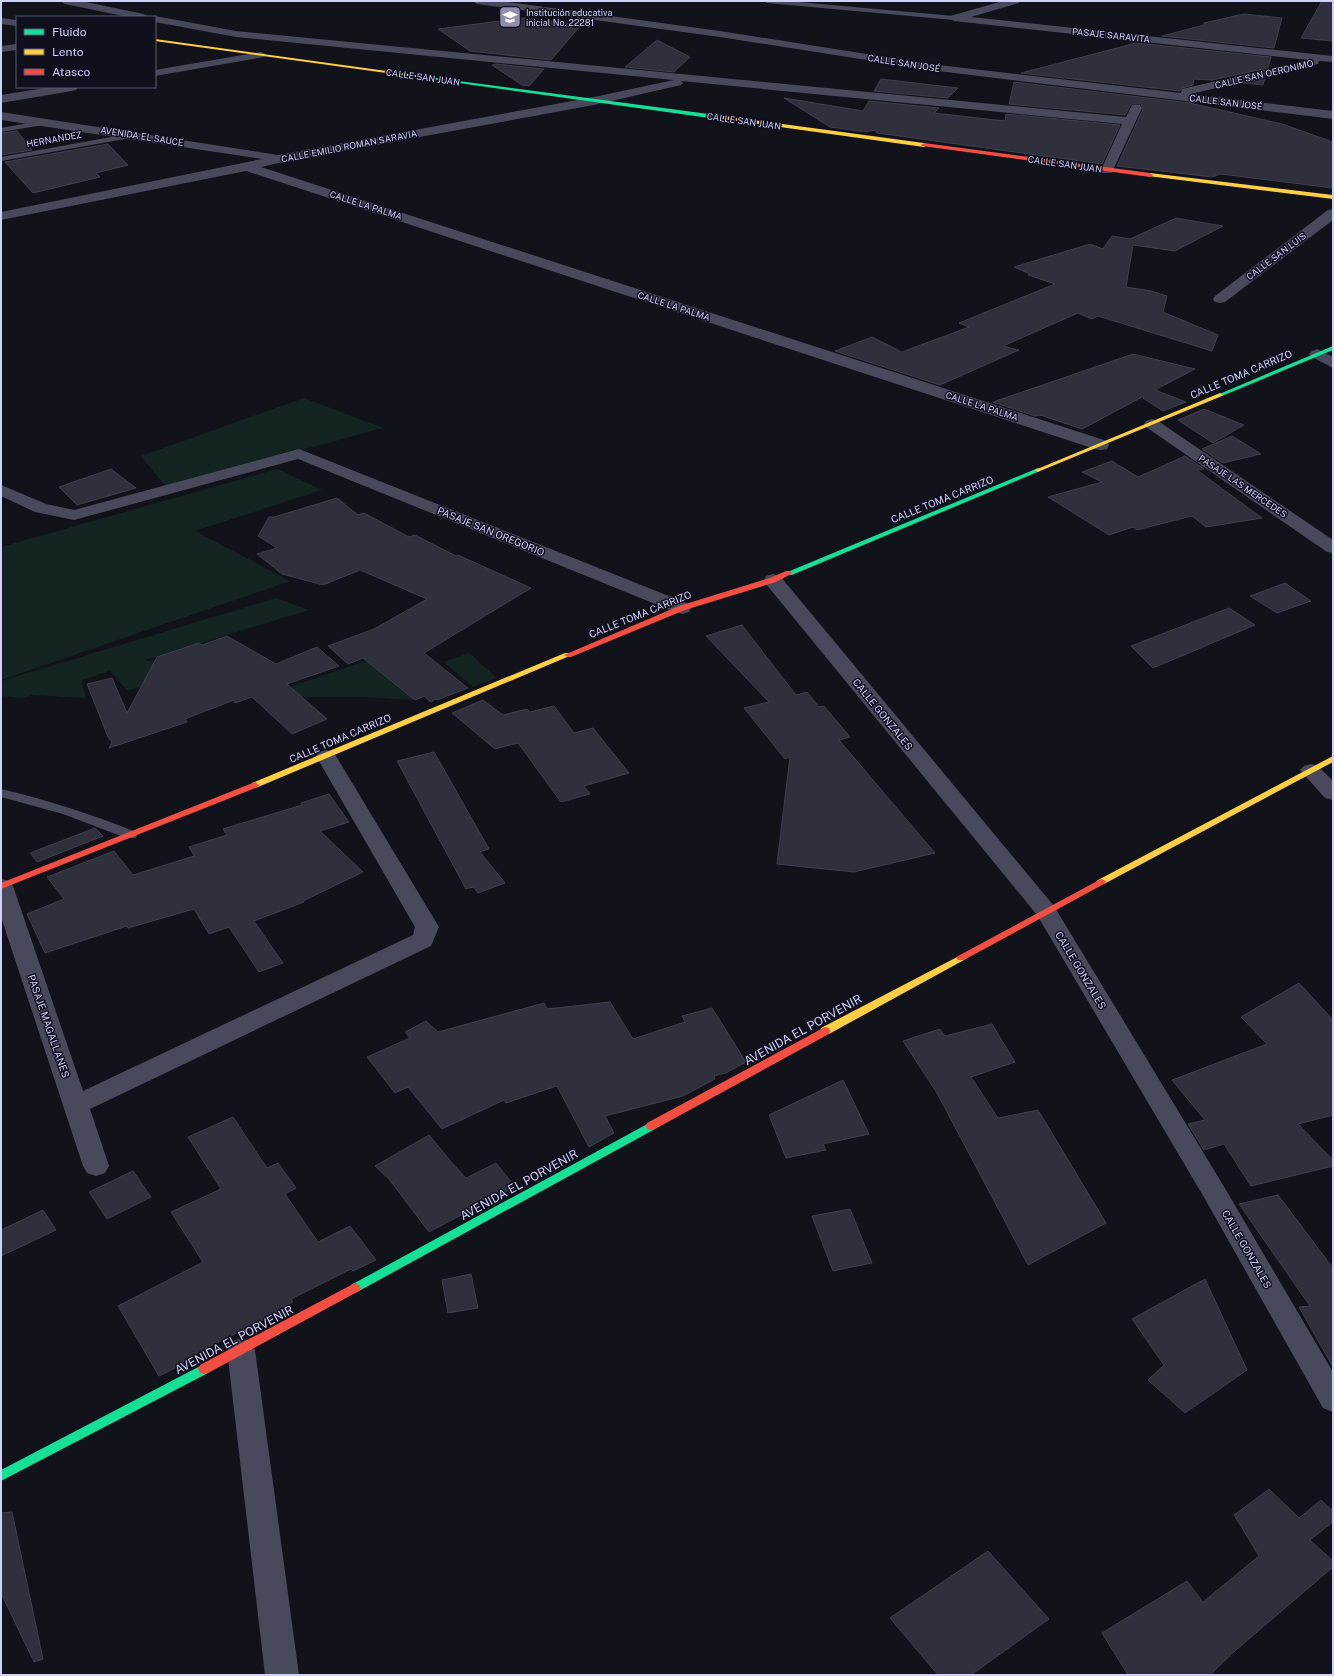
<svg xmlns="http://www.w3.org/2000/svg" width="1334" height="1676" viewBox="0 0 1334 1676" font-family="'Public Sans',sans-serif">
<rect width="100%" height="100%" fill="#12121a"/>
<g fill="#132423">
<path d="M304,398L383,428L166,487L141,456Z"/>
<path d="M277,469L322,490L195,531L290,581L1,680V547Z"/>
<path d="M276,598L309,610L145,660L187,670L128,691L110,671L81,680L86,698L32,695L22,698L1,696V681Z"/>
<path d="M469,653L497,678L473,687L444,662Z"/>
<path d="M380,656L415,700L363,697H260Z"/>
</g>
<g fill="#30303d" stroke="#3e3e4d">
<path d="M1322,1H1333V41L1301,38Z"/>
<path d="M1244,14L1282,18L1274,48L1162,36L1204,25V23Z"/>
<path d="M523,18L581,25L551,60L470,51L438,29Z"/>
<path d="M657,40L690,57L674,72L625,67Z"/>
<path d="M1136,43L1271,57L1268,68L1212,80L1194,79L1193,85L1182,88L1180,91L1021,73Z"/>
<path d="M496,64L544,69L529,86L522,85L492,65Z"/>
<path d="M1265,78L1263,85L1243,83Z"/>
<path d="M881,79L958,88L948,98L874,91Z"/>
<path d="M1014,82L1190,103L1282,124L1333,142V188L1220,174L1212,177L1117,166L1143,109L1141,104H1131L1125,115L1009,104Z"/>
<path d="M784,98L863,111L869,101L939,108L934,113L1005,121L1006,114L1120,125L1102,164L877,133L875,130L866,132L830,127Z"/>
<path d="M17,131L32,150L1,155V133Z"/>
<path d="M108,144L128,165L96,173L100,177L33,193L5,162Z"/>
<path d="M1176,218L1223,226L1175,251L1133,245L1126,287L1151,291L1167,296L1163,312L1218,335L1212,351L1098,316L1092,319L1078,313L1003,346L1019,350L940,385L835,351L872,337L902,352L969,327L959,323L1055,284L1028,275L1030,274L1014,267L1090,244L1103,249L1112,236L1130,239Z"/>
<path d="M1133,354L1195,369L1155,390L1186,402L1163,411L1143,398L1144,396L1082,429L1040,415L1035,416L993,402Z"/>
<path d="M1204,409L1244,425L1213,443L1178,420Z"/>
<path d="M1232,436L1261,454L1223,463L1202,449Z"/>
<path d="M1185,456L1204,469L1197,470L1262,518L1206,527L1192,516L1137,530L1133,527L1109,535L1048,497L1102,482L1082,472L1112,461L1138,477Z"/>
<path d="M111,469L136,488L77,505L59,487Z"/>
<path d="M337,498L358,515L364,513L409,537L415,535L456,556L458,555L531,588L424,653L468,688L437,700L436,699L431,702L424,696L415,700L363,658L348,664L328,646L374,629L427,599L360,570L323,585L282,574L257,554L277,548L258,536L269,517H274Z"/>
<path d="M1285,583L1311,601L1277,613L1250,596Z"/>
<path d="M1229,608L1255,625L1153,668L1131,646Z"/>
<path d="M742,625L796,695L807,692L819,707L824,706L850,737L839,740L935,853L854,872L777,864L790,757L785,759L744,708L769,702L706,636Z"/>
<path d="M227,636L276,664L317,647L339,666L287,684L327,719L292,734L252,697L235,703L234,700L185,719L187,722L109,748L112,742L108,737L87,684L112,678L127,713L157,657L199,643L202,645Z"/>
<path d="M483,700L503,715L527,709L530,712L554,706L574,733L593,728L629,773L584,786L590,794L561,802L518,743L495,749L452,713Z"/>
<path d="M434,752L489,849L480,852L505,883L478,893L473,887L466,889L397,761Z"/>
<path d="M329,794L349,822L320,831L363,872L303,901L304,902L254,921L283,963L259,972L229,927L209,934L194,909L128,928L127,926L45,953L27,914L64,899L47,877L114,851L133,875L194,856L189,847L227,835L223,829L302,805L301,803Z"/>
<path d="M95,828L103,836L37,862L30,853Z"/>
<path d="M1299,983L1333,1020V1115L1298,1124L1333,1160V1166L1251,1186L1224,1144L1204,1150L1199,1142L1188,1124L1205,1120L1172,1080L1267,1044L1241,1017Z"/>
<path d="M610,1002L633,1039L685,1022L682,1016L712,1008L746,1062L726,1073L714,1076L715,1079L683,1096L605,1116L614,1133L589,1147L557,1086L506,1103L504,1100L442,1129L408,1087L395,1093L367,1057L410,1038L405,1032L426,1021L438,1032L544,1003L547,1009Z"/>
<path d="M992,1024L1015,1062L971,1077L998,1118L1038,1110L1106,1223L1028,1265L937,1093L903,1041L940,1029L945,1036Z"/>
<path d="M843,1080L869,1134L823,1144L826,1150L786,1158L769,1115Z"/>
<path d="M233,1117L267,1168L278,1163L296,1188L285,1194L318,1242L350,1226L376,1260L353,1271L351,1269L291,1299L293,1302L277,1309L278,1312L193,1355L195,1358L159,1376L118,1306L203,1262L171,1212L221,1189L188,1137Z"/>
<path d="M429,1135L453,1164L466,1178L496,1163L515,1187L429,1232L389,1179L375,1166Z"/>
<path d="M133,1171L151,1197L107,1219L89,1192Z"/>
<path d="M1278,1195L1333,1268V1367L1299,1307L1310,1306L1239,1204Z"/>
<path d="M850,1209L872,1263L833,1271L812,1216Z"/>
<path d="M43,1210L56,1230L1,1256V1230Z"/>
<path d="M471,1274L478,1308L448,1313L442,1280Z"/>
<path d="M1205,1279L1247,1370L1185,1413L1148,1380L1164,1365L1132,1319Z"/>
<path d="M1269,1489L1299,1518L1321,1500L1333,1511V1522L1310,1540L1333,1561V1567L1236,1650L1210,1675H1128L1102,1633L1187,1581L1203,1602L1259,1556L1234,1515Z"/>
<path d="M12,1512L43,1659L34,1662L1,1593V1513Z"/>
<path d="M988,1551L1049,1619L971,1675H938L890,1618Z"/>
</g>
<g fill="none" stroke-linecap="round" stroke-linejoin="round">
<g fill="#48495a" fill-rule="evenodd">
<path d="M764,1H788L954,16L957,18L954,20L767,3Z"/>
<path d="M46,120H49V124L1,132V128Z"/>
<path d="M133,133H136V137L1,161V157Z"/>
<path d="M1,789C47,800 92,814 136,832L137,835L136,838H126L63,814L1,797Z"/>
</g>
<g fill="#48495a" fill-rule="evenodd">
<path d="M60,1H81L144,14L149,17H128L65,4Z"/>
<path d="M472,1H501L720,31L930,64L1181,93L1182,89L1308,60L954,21L949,18L950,16L1003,1H1020L1019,3L971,17L1333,56V62L1319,61L1318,64L1191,94L1333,111V119L930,70L720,37L477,4Z"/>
<path d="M155,16L236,31L1126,117L1132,105H1140L1142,108L1113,170L1112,173H1102L1101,170L1122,124L681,81L683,83L681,85L594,105L283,162L261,167L1107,441L1109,445L1107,449L1101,450L1095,449L246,171L1,220V212L262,159L1,120V112L278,155L594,97L674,80L236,37L155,22V17H151Z"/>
<path d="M1,18L17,20V26L1,24Z"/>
<path d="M17,44V50L1,52V46Z"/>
<path d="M260,52L264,53L266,55L264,57L155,76V70Z"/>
<path d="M51,87H78L76,90L72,91L1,103V95Z"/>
<path d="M1333,209V220L1225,302L1220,303L1215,302L1213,299L1215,296L1328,210Z"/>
<path d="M1317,349L1333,357V368L1312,357L1309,354L1312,351Z"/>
<path d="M1152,419L1158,421L1333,540V553L1327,552L1146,427L1144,424L1146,421Z"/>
<path d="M299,449L689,604L691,608L689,612L682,614L675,612L298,459L74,520L35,512L1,496V485L46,504L74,510Z"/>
<path d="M773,574L780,576L1054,906L1223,1185L1333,1372V1412L1323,1408L1205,1199L1037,915L766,584L764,580L766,576Z"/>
<path d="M326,750L333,752L336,756L439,927L431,946L90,1109L109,1166L105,1173L96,1176L87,1173L83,1166L1,917V879L10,881L13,886L83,1091L413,935L415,927L316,756L319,752Z"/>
<path d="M1311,764L1318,766L1333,781V800L1325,798L1300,770L1304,766Z"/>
<path d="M241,1338L251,1342L255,1350L299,1675H265L227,1350L231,1342Z"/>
</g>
<g fill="#16e098" fill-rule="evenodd">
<path d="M428,77L724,116L727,118L724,120L430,79H428Z"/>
<path d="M1333,346V350L1222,396L1217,395Z"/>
<path d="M1038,468L1040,469V471L792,575H789L785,573Z"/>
<path d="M651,1122L655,1123L656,1126L655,1129L359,1291L355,1293L351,1291L349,1288L351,1285Z"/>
<path d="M204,1364L208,1365L210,1369L208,1373L1,1481V1470Z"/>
</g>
<g fill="#ffcf43" fill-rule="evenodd">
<path d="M155,39L430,77L432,78L430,79L155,41Z"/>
<path d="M724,116L924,143L927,145L924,147L722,119V117Z"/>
<path d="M1150,173L1333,195V199L1148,176L1147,175Z"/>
<path d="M1220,393L1223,395L1222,396L1040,471L1038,472L1035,470Z"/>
<path d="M565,653H568L572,655L258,787L255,788L251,785L252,783Z"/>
<path d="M1333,756V762L1104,884H1098L1096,882L1098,880Z"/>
<path d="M961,955L964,956L966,958L964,960L829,1034H821L820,1031L821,1028Z"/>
</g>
<g fill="#f24e42" fill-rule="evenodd">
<path d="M924,143L1150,173L1153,175L1150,177L922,146L921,145Z"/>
<path d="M786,571H789L793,573L776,582L685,610L571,657H568L564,655L679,606L770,578Z"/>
<path d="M255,782L259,785L258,787L1,889V883Z"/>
<path d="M1101,879L1104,880L1106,882L1104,884L964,960H958L956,958L958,956Z"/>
<path d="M825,1027L829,1028L830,1031L829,1034L655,1129L651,1130L647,1129L646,1126L647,1123Z"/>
<path d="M355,1283L359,1285L361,1288L359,1291L208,1373L204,1374L200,1373L198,1369L200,1365Z"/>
</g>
</g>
<defs>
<g id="school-square" transform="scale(1.15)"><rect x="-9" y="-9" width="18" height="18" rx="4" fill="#8e8fac" stroke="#0f0f1e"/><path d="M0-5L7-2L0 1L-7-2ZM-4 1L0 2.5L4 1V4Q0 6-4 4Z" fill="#fff"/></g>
</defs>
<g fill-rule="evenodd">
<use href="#school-square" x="510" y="17"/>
</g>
<g text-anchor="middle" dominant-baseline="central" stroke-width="3" stroke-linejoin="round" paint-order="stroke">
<g font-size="9" fill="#d1d2fa" stroke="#0f0f1e" text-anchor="start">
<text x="526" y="12">Institución educativa<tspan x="526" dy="10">inicial No. 22281</tspan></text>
</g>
<g font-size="9" fill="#d1d2fa" stroke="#0f0f1e">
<text transform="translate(1111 35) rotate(6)">PASAJE SARAVITA</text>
<text transform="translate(904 63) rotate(9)">CALLE SAN JOSÉ</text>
<text transform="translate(1264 74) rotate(-13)">CALLE SAN OERONIMO</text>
<text transform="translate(423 77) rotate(8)">CALLE SAN JUAN</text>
<text transform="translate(1226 102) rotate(7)">CALLE SAN JOSÉ</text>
<text transform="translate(744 121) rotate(8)">CALLE SAN JUAN</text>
<text transform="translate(142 136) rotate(9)">AVENIDA EL SAUCE</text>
<text transform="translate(54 139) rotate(-10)">HERNANDEZ</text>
<text transform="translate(349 146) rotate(-11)">CALLE EMILIO ROMAN SARAVIA</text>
<text transform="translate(1065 164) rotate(8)">CALLE SAN JUAN</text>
<text transform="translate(366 205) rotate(18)">CALLE LA PALMA</text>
<text transform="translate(1276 256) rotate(-37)">CALLE SAN LUIS</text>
<text transform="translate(674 306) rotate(18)">CALLE LA PALMA</text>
<text transform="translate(982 406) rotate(18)">CALLE LA PALMA</text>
<text transform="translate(1243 486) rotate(34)">PASAJE LAS MERCEDES</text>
</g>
<g font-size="10" fill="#d1d2fa" stroke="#0f0f1e">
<text transform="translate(1241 374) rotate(-23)">CALLE TOMA CARRIZO</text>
<text transform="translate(942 499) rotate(-22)">CALLE TOMA CARRIZO</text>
<text transform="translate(491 531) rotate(22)">PASAJE SAN OREGORIO</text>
<text transform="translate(640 614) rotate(-22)">CALLE TOMA CARRIZO</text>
<text transform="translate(883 714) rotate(51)">CALLE GONZALES</text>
<text transform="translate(340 738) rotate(-23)">CALLE TOMA CARRIZO</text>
<text transform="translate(1081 970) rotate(59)">CALLE GONZALES</text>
<text transform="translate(49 1026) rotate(71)">PASAJE MAGALLANES</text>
<text transform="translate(1247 1249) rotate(60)">CALLE GONZALES</text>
</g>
<g font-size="12" fill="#d1d2fa" stroke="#0f0f1e">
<text transform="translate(803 1030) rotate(-29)">AVENIDA EL PORVENIR</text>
<text transform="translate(519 1185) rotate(-29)">AVENIDA EL PORVENIR</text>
<text transform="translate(234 1340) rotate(-28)">AVENIDA EL PORVENIR</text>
</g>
</g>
<rect width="1334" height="1676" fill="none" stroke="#d1d2fa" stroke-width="4"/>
<rect x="16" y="16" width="140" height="72" fill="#0f0f1e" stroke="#5d5d76"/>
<rect x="24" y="29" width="20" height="6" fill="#16e098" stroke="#5d5d76"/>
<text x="52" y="36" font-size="12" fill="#d1d2fa">Fluido</text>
<rect x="24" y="49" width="20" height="6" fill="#ffcf43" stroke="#5d5d76"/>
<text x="52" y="56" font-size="12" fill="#d1d2fa">Lento</text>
<rect x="24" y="69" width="20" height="6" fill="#f24e42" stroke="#5d5d76"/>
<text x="52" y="76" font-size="12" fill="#d1d2fa">Atasco</text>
</svg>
